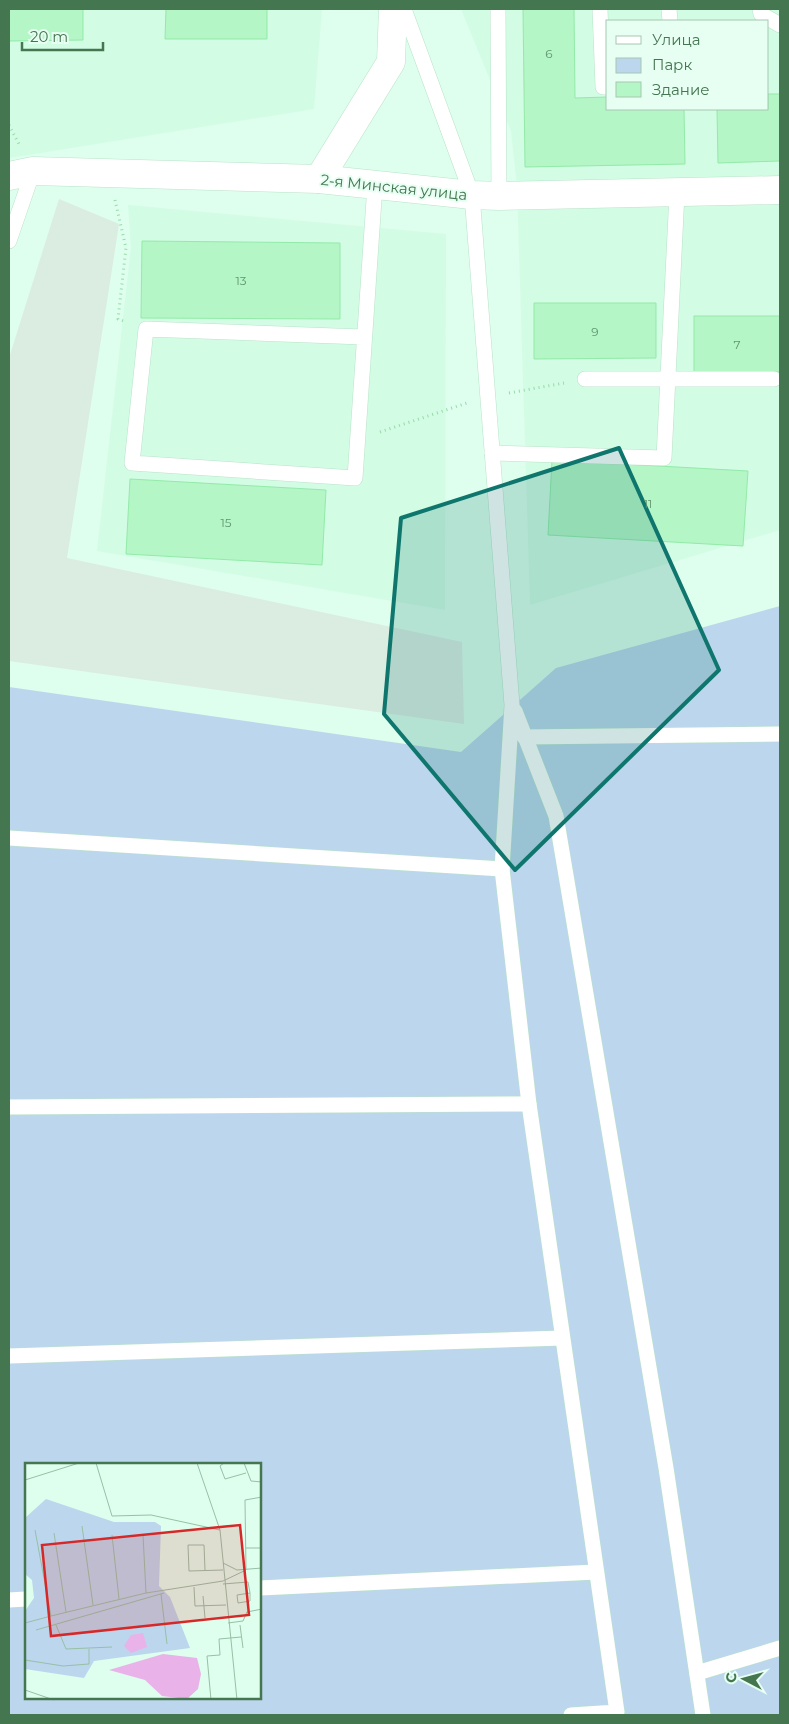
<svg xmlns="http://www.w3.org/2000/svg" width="789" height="1724" viewBox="0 0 789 1724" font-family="Montserrat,sans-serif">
<rect width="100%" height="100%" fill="#defeee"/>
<g fill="#d2fce4" fill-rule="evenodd">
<path d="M9,9H322L314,109L9,158Z"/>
<path d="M461,9H780V530L530,605L517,186L511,131ZM608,21H768V109H608Z"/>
<path d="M128,205L446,234L445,610L97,551L131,247Z"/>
</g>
<path fill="#dbece1" d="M59,199L119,224L67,558L462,642L464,724L9,661V358Z"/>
<path fill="#bcd6ed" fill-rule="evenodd" d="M780,606V1715H9V687L461,752L556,668ZM26,1464H260V1698H26Z"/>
<g fill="#b4f6c6" stroke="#93eaa9">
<path d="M9,9H83V40L9,41Z"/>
<path d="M166,9H267V39H165Z"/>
<path d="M523,9H574L575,98L608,97V109H684L685,164L525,167Z"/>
<path d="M768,94H780V161L718,163L717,109H768Z"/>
<path d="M142,241L340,243V319L141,318Z"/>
<path d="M534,303H656V358L534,359Z"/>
<rect x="694" y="316" width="86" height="56"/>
<path d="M552,460L748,471L743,546L548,535Z"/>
<path d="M130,479L326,490L322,565L126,554Z"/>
</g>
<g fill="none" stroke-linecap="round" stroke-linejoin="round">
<g stroke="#bae3c8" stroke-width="16">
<g id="service">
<path d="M404,9L472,195L512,705L502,869L529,1104L617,1712L571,1715"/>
<path d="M498,9L499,196"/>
<path d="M600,9L603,87H608"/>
<path d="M669,9L670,21"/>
<path d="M760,9L761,14L780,25"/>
<path d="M9,241L33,171"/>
<path d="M363,337L146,329L132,463L355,478L375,185"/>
<path d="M585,379H774"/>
<path d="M492,453L664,458L677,193"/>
<path d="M515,711L556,816L666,1468L703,1715"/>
<path d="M524,737L780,734"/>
<path d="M9,838L502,869"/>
<path d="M9,1107L529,1104"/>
<path d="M9,1356L562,1338"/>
<path d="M260,1588L596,1572"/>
<path d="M9,1600L26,1599"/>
<path d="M697,1673L780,1648"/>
</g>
</g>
<g stroke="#bae3c8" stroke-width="29">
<g id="minor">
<path d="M9,176L33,171L319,179L472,195L499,196L780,190"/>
<path d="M319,179L391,62L393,9"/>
</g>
</g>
<g stroke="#97dba9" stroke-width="3" stroke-dasharray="1 4" stroke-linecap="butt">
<path d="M9,125L20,146"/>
<path d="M115,200L126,248L118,319L126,322"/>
<path d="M509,393L564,383"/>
<path d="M380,432L467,403"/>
</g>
<use href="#service" stroke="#fff" stroke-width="15"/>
<use href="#minor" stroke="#fff" stroke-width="28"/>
</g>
<path fill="#0f766e" fill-opacity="0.2" stroke="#0f766e" stroke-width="4" stroke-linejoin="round" d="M619,448L719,670L515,870L384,714L401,518Z"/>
<g text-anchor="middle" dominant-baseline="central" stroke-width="4" stroke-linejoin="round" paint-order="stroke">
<g font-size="12" fill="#60966e">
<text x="549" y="53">6</text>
<text x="241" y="280">13</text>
<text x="595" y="331">9</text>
<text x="737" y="344">7</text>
<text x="648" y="503">11</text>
<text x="226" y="522">15</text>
</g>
<g font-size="15" fill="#447650" stroke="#e7fff2">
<text transform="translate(394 187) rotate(6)">2-я Минская улица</text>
</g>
</g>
<g transform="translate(25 1463)">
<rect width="236" height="236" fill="#defeee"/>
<path d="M21,36L89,59H130L136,63L134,123L145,134L165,185L69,198L59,215L0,206V148L9,135L7,117L0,111V55Z" fill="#bcd6ed"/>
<path d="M118,170L122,184L106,190L99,183L106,172ZM138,191L172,195L176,211L173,226L162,236L137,233L120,217L84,207Z" fill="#e9b2e8"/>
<path fill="none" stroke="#97c0a6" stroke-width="1" d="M71,0L87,53L126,52L195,67M172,0L195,67L212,237M199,0L195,3L200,16L221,10M219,0L226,18L237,19M0,17L54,0M57,63L68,142M10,67L26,153L121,130L198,118L221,107L220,37L237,34M29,70L41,149M87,72L94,136M118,72L121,130M221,85H237M198,100L212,107L237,105M180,107L179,82H163L164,108L198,107M198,121L223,119L225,130L212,132L213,140L225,138V130M169,124L170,143L201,142M136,131L142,181M178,133L180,155M0,160L26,153M203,160L218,158L222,149L237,146M31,162L41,186L87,184M215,162L218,185M11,167L139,130M0,197L38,203L64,201V186M0,227L29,237M186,237L182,193L195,192L194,176L216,174"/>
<path fill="#d62828" fill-opacity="0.15" stroke="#d62828" stroke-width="2.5" d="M215,62L224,152L26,173L17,82Z"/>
<rect width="236" height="236" fill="none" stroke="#447650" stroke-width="2.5"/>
</g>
<rect width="789" height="1724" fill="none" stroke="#447650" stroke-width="20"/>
<rect x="606" y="20" width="162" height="90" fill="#e7fff2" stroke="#a6c8b1"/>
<rect x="616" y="36" width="25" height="8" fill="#ffffff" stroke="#a6c8b1"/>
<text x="652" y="45" font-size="15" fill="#447650">Улица</text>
<rect x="616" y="58" width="25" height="15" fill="#bcd6ed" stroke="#a6c8b1"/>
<text x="652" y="70" font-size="15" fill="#447650">Парк</text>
<rect x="616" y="82" width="25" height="15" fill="#b4f6c6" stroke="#a6c8b1"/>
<text x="652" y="95" font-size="15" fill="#447650">Здание</text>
<g transform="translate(744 1679) rotate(276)" stroke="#e7fff2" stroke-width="4" paint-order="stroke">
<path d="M0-4L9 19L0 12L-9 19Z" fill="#447650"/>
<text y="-8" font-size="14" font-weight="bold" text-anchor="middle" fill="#447650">С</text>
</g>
<path d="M22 42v8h81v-8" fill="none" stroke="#447650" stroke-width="2.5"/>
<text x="30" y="42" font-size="15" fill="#447650" stroke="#e7fff2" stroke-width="4" paint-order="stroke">20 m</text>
</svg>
